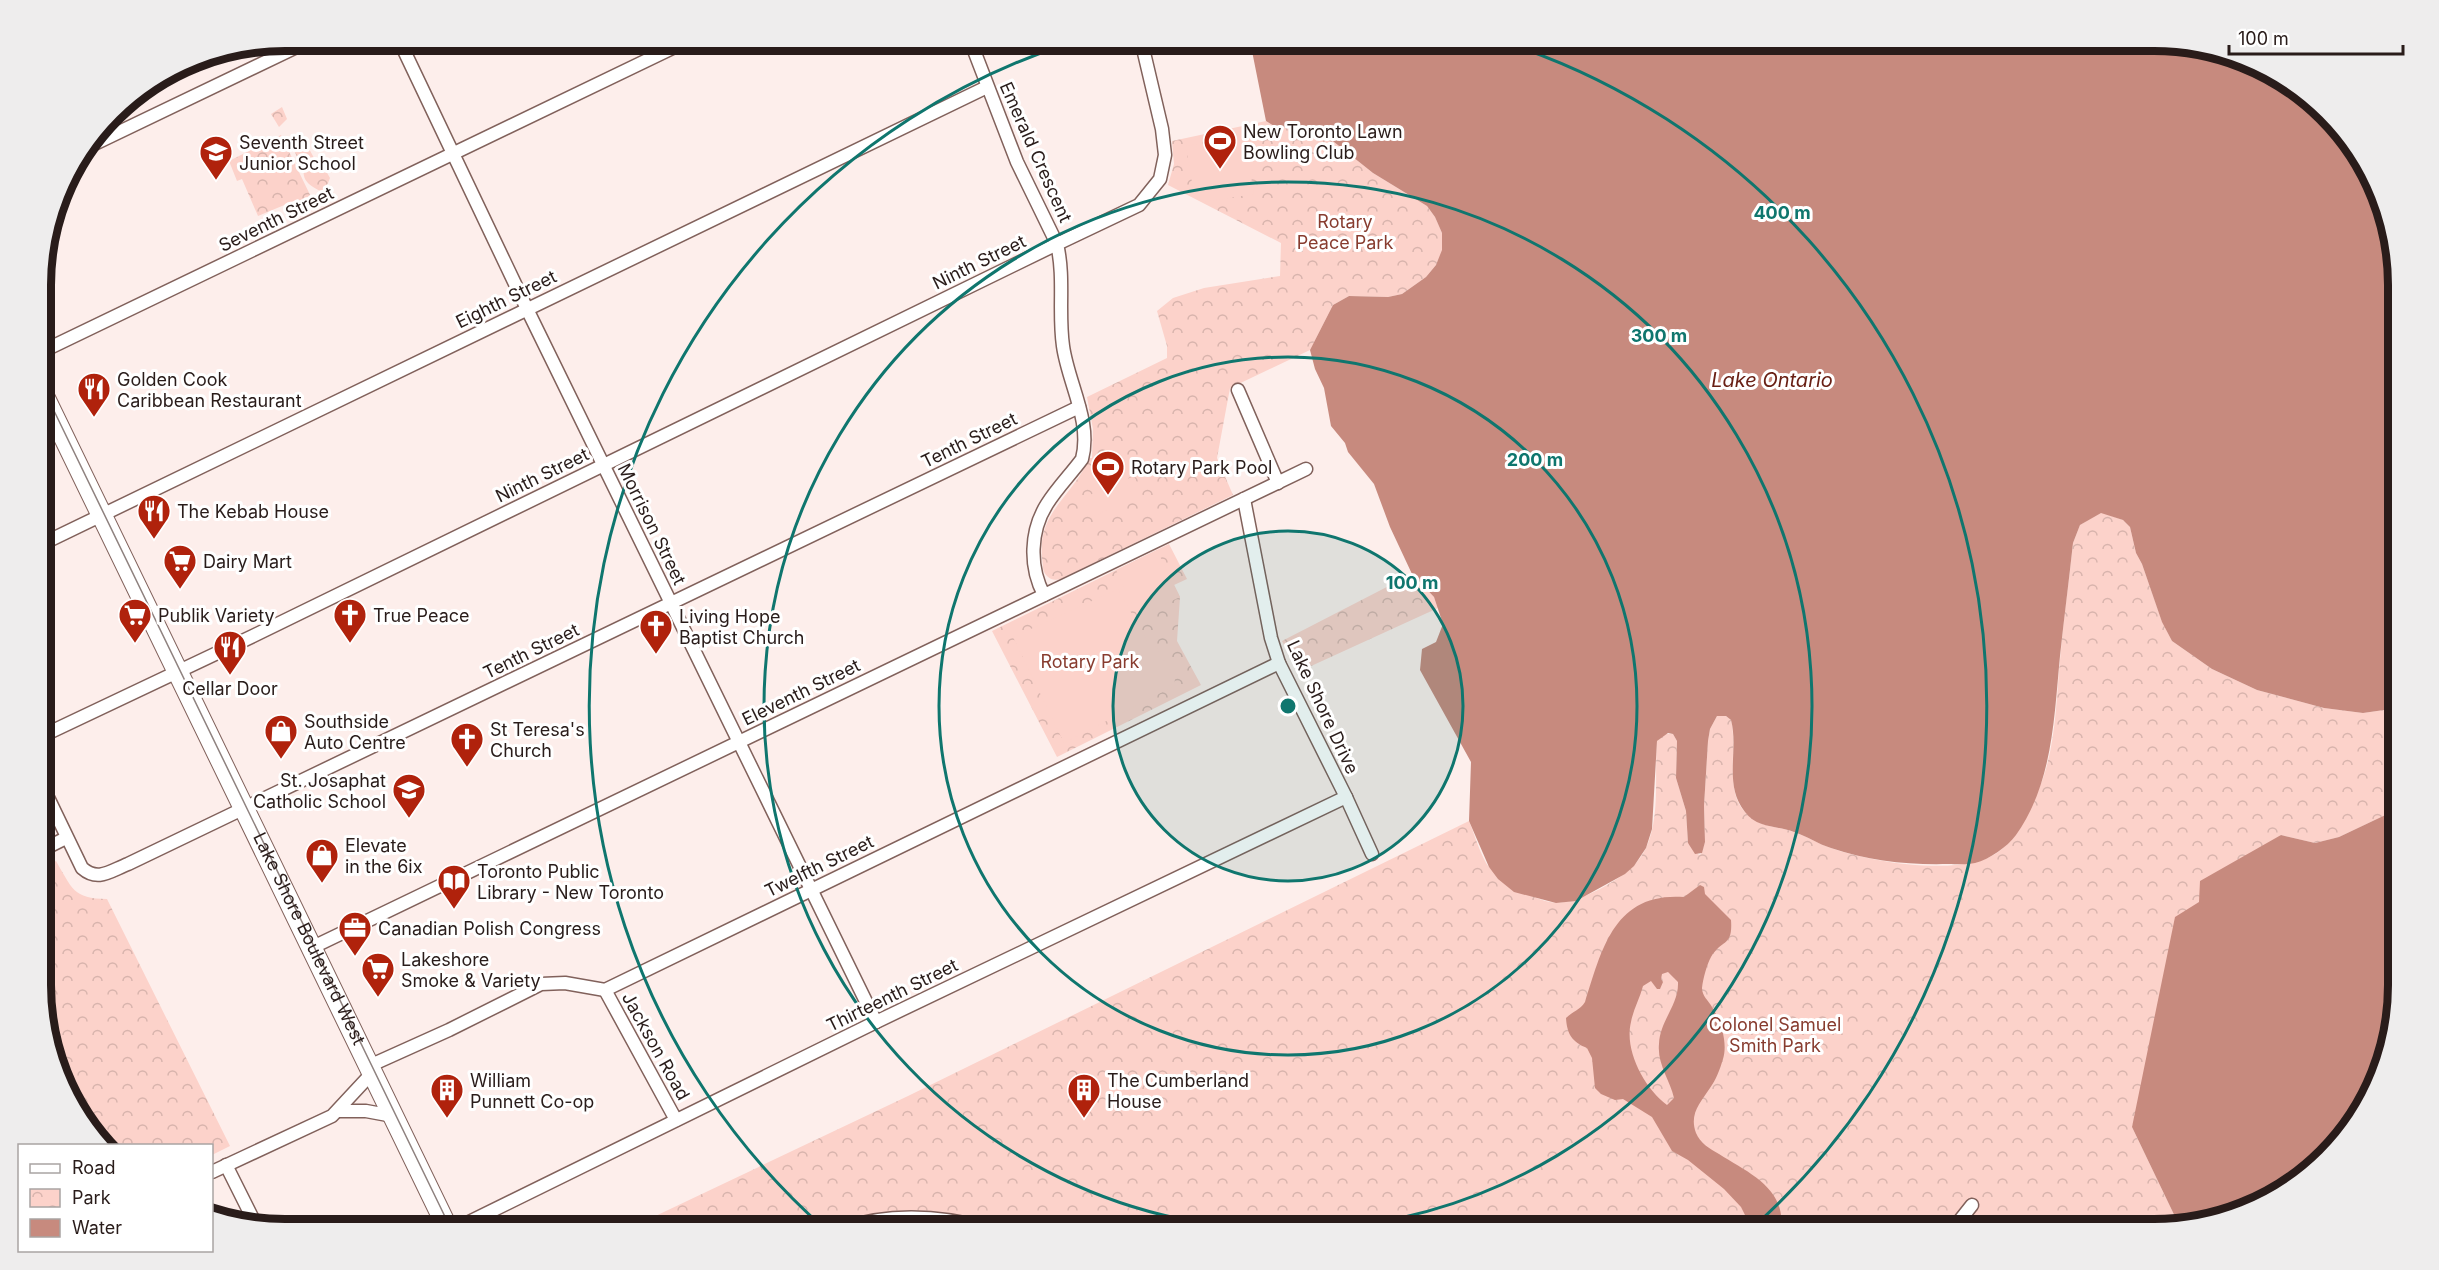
<svg xmlns="http://www.w3.org/2000/svg" width="2439" height="1270" viewBox="0 0 2439 1270" font-family="Inter,sans-serif">
<defs>
<pattern id="park-crowns" width="20" height="18" patternUnits="userSpaceOnUse" patternTransform="scale(1.5)"><rect width="20" height="18" fill="#fcd2ca"/><path d="M2 6a3 3 0 1 1 6 0M12 15a3 3 0 1 1 6 0" fill="none" stroke="#d8b4ad"/></pattern>
</defs>
<rect width="100%" height="100%" fill="#fdeeeb"/>
<g fill="url(#park-crowns)">
<path d="M282,107L287,119L279,127L271,114Z"/>
<path d="M1266,121L1274,126L1319,130L1373,173L1427,206L1435,217L1442,233L1443,250L1436,265L1426,277L1402,294L1388,297L1349,296L1333,305L1310,350L1230,388L1217,458L1233,495L1069,575C1061,579 1054,583 1047,576C1042,572 1043,564 1042,558C1037,511 1074,496 1089,458H1092L1093,429L1087,397L1167,358V346L1157,311L1173,298L1204,288L1280,276L1281,243L1168,185L1174,164L1172,141Z"/>
<path d="M300,132L314,158L312,160L322,164L330,178L326,188L320,191C306,183 302,180 304,164L301,165L288,138Z"/>
<path d="M281,135L314,203L303,207L294,201L258,216L242,179L237,181L229,161Z"/>
<path d="M2101,512L2123,520L2130,527L2136,553L2142,564L2162,621L2172,641L2212,669L2257,690L2324,708L2363,713L2398,708V809L2339,837L2315,843L2281,835L2199,902L2132,1127L2180,1227L2170,1229H628L908,1096L1469,821C1474,833 1481,857 1489,867C1495,874 1505,879 1512,883C1546,908 1563,908 1600,889C1618,879 1635,869 1645,850C1661,818 1654,776 1657,741L1663,734H1673L1677,741L1676,778L1686,811L1688,843L1699,855L1701,854L1705,842L1704,806L1708,741L1710,729L1717,716H1726L1731,720C1738,747 1724,790 1745,812C1762,829 1774,825 1794,832C1807,836 1819,844 1831,848C1870,862 1971,880 2003,848C2009,842 2013,832 2018,825C2025,812 2035,799 2040,786C2056,747 2056,701 2060,660C2063,621 2069,582 2073,543L2080,525Z"/>
<path d="M1169,544L1187,579L1174,585L1180,597L1177,641L1201,685L1057,757L992,631Z"/>
<path d="M1412,574L1434,597L1438,608L1298,672L1282,641Z"/>
<path d="M56,861C72,888 73,899 107,899L230,1146L212,1155V1146H105L102,1143L43,1018L42,868Z"/>
</g>
<g fill="#fcd2ca">
<path d="M1244,137L1254,194L1204,202L1194,195L1186,146Z"/>
<path d="M1134,476L1143,496L1113,511L1111,508L1092,517L1083,498L1122,480L1131,498L1133,497L1125,480Z"/>
<path d="M1157,550L1180,597L1138,617L1116,570Z"/>
<path d="M1118,589L1147,641L1153,642L1175,679L1174,686L1064,743L1013,637Z"/>
<path d="M46,877L60,905L42,914V879Z"/>
<path d="M1463,1213L1490,1219L1518,1229H1408L1442,1215Z"/>
</g>
<g fill="#c78a7e" fill-rule="evenodd">
<path d="M2154,40L2263,66L2316,101L2357,149L2396,253L2398,708L2363,713L2324,708L2257,690L2212,669L2172,641L2162,622L2142,564L2136,553L2130,527L2123,520L2101,513L2080,525L2073,543C2069,580 2064,618 2060,656C2054,717 2053,783 2016,835C2007,847 1990,859 1975,863C1967,865 1956,864 1948,864C1908,865 1869,861 1831,848C1818,844 1807,836 1794,832C1776,825 1758,829 1745,812C1723,785 1739,750 1731,720L1726,716H1717L1710,729L1708,741L1704,806L1705,842L1702,853L1695,854L1688,843L1686,811L1676,778L1677,741L1673,734L1668,733L1657,741L1652,829L1646,848L1634,866L1625,874L1576,901L1556,903L1514,892L1498,879L1489,867L1469,821L1471,762L1420,670L1422,649L1436,642L1443,624L1434,597L1412,574L1390,527L1374,484L1348,452L1345,443L1331,426L1324,388L1315,369L1310,350L1333,305L1349,296L1388,297L1402,294L1426,277L1436,265L1442,250V233L1435,217L1427,206L1373,173L1319,130L1274,126L1266,121L1250,41Z"/>
<path d="M2398,809V986L2373,1094L2338,1147L2290,1189L2233,1217L2180,1227L2132,1127L2175,917L2199,902L2200,881L2281,835L2315,843L2339,837Z"/>
<path d="M1700,885L1704,887L1705,894L1731,920C1733,947 1722,939 1711,957C1707,964 1703,979 1702,988C1702,996 1708,1000 1712,1007C1721,1021 1728,1043 1723,1059C1720,1069 1716,1080 1710,1088C1700,1103 1689,1114 1696,1133C1700,1143 1710,1149 1719,1154C1749,1173 1786,1188 1781,1229H1752L1741,1207L1724,1189L1688,1160L1672,1151L1652,1117L1623,1099L1615,1100L1601,1094L1595,1088L1592,1058L1587,1048C1572,1042 1567,1034 1566,1018C1573,1011 1580,1010 1585,1002C1602,949 1614,892 1684,897ZM1668,972L1678,982C1679,1005 1660,1020 1659,1044C1657,1064 1670,1080 1674,1098L1667,1105C1644,1088 1624,1050 1631,1022C1633,1010 1640,998 1643,986L1651,981L1657,989H1660L1663,982L1661,979L1662,974Z"/>
</g>
<g fill="none" stroke-linecap="round" stroke-linejoin="round">
<g stroke="#81615b" stroke-width="15">
<g id="street">
<path d="M399,40L527,309L876,1022"/>
<path d="M88,147L311,40"/>
<path d="M41,352L689,40"/>
<path d="M1238,390L1278,483"/>
<path d="M1244,499L1271,638L1279,663L1346,797L1372,854"/>
<path d="M42,544L987,87"/>
<path d="M1044,595C1029,567 1030,531 1047,504C1057,488 1071,474 1082,459C1092,421 1068,383 1063,346C1058,312 1065,278 1057,244L1139,205L1160,179L1165,155L1162,129L1141,40"/>
<path d="M42,736L253,636L1057,244L1017,162L970,40"/>
<path d="M42,785L82,868C98,882 110,871 128,864L1079,407"/>
<path d="M42,850L66,838"/>
<path d="M311,948L1306,469"/>
<path d="M605,990L676,1120"/>
<path d="M369,1066L449,1030L541,984L565,983L605,990L1279,663"/>
<path d="M338,1111H366L393,1116"/>
<path d="M226,1165L255,1223"/>
<path d="M212,1172L332,1116L372,1073"/>
<path d="M455,1229L876,1022L1346,797"/>
<path d="M840,1229C890,1212 940,1215 990,1229"/>
<path d="M1953,1229L1972,1205"/>
</g>
</g>
<g stroke="#81615b" stroke-width="22">
<path id="primary" d="M41,390L448,1229"/>
</g>
<use href="#street" stroke="#fff" stroke-width="12"/>
<use href="#primary" stroke="#fff" stroke-width="20"/>
<path stroke="#8f827f" stroke-width="1.5" id="s1" d="M41,384L451,1229"/>
</g>
<circle cx="1288" cy="706" r="175" fill="#0f766e" fill-opacity=".12"/>
<g fill="none" stroke="#0f766e" stroke-width="3">
<circle cx="1288" cy="706" r="175"/>
<circle cx="1288" cy="706" r="349"/>
<path d="M1256 1229A524 524 0 1 1 1320 1229"/>
<path d="M825 1229A698 698 0 0 1 1072 42M1504 42A698 698 0 0 1 1751 1229"/>
</g>
<defs>
<g id="stadium-pin" transform="scale(1.725)"><path d="M0 17L-7.5 6A9.5 9.5 0 1 1 7.5 6Z" fill="#b0220c" stroke="#fff"/><path d="M0-5a6.5 5 0 1 0 0 10a6.5 5 0 1 0 0-10ZM-3.5-1.8h7v3.6h-7Z" fill="#fff"/></g>
<g id="school-pin" transform="scale(1.725)"><path d="M0 17L-7.5 6A9.5 9.5 0 1 1 7.5 6Z" fill="#b0220c" stroke="#fff"/><path d="M0-5L7-2L0 1L-7-2ZM-4 1L0 2.5L4 1V4Q0 6-4 4Z" fill="#fff"/></g>
<g id="restaurant-pin" transform="scale(1.725)"><path d="M0 17L-7.5 6A9.5 9.5 0 1 1 7.5 6Z" fill="#b0220c" stroke="#fff"/><path d="M-5-6h1v4h1v-4h1v4h1v-4h1v5L-1.5 .5V6h-2V.5L-5-1ZM5-6V6H3V1.5H1.5Q1.5-4 5-6Z" fill="#fff"/></g>
<g id="supermarket-pin" transform="scale(1.725)"><path d="M0 17L-7.5 6A9.5 9.5 0 1 1 7.5 6Z" fill="#b0220c" stroke="#fff"/><path d="M-6-5.5h2.5l.6 2H6L4.5 2H-2.5L-4.4-4H-6ZM-1.5 3.2a1.3 1.3 0 1 0 .1 0ZM3 3.2a1.3 1.3 0 1 0 .1 0Z" fill="#fff"/></g>
<g id="church-pin" transform="scale(1.725)"><path d="M0 17L-7.5 6A9.5 9.5 0 1 1 7.5 6Z" fill="#b0220c" stroke="#fff"/><path d="M-1.2-6h2.4v3.5h3.3v2.4h-3.3V6h-2.4V-.1h-3.3v-2.4h3.3Z" fill="#fff"/></g>
<g id="shop-pin" transform="scale(1.725)"><path d="M0 17L-7.5 6A9.5 9.5 0 1 1 7.5 6Z" fill="#b0220c" stroke="#fff"/><path d="M-5-2.5h2.3a2.7 3.5 0 0 1 5.4 0H5L5.5 6h-11ZM-1.5-2.5h3a1.5 2.3 0 0 0-3 0Z" fill="#fff"/></g>
<g id="library-pin" transform="scale(1.725)"><path d="M0 17L-7.5 6A9.5 9.5 0 1 1 7.5 6Z" fill="#b0220c" stroke="#fff"/><path d="M-6-4Q-3-5.5-.7-3.5V5Q-3 3-6 4ZM6-4Q3-5.5 .7-3.5V5Q3 3 6 4Z" fill="#fff"/></g>
<g id="office-pin" transform="scale(1.725)"><path d="M0 17L-7.5 6A9.5 9.5 0 1 1 7.5 6Z" fill="#b0220c" stroke="#fff"/><path d="M-6-3h4V-5.5h4V-3h4V5H-6ZM-1-4.5V-3h2v-1.5ZM-6 0V1H6V0Z" fill="#fff"/></g>
<g id="building-pin" transform="scale(1.725)"><path d="M0 17L-7.5 6A9.5 9.5 0 1 1 7.5 6Z" fill="#b0220c" stroke="#fff"/><path d="M-4-6H4V6H1V3H-1V6H-4ZM-2.5-4.3h1.7v1.8h-1.7ZM.8-4.3h1.7v1.8H.8ZM-2.5-1h1.7V.8h-1.7ZM.8-1h1.7V.8H.8Z" fill="#fff"/></g>
</defs>
<g fill-rule="evenodd">
<use href="#stadium-pin" x="1220" y="141"/>
<use href="#school-pin" x="216" y="152"/>
<use href="#restaurant-pin" x="94" y="389"/>
<use href="#stadium-pin" x="1108" y="467"/>
<use href="#restaurant-pin" x="154" y="511"/>
<use href="#supermarket-pin" x="180" y="561"/>
<use href="#supermarket-pin" x="135" y="615"/>
<use href="#church-pin" x="350" y="615"/>
<use href="#church-pin" x="656" y="626"/>
<use href="#restaurant-pin" x="230" y="647"/>
<use href="#shop-pin" x="281" y="731"/>
<use href="#church-pin" x="467" y="739"/>
<use href="#school-pin" x="409" y="790"/>
<use href="#shop-pin" x="322" y="855"/>
<use href="#library-pin" x="454" y="881"/>
<use href="#office-pin" x="355" y="928"/>
<use href="#supermarket-pin" x="378" y="969"/>
<use href="#building-pin" x="447" y="1090"/>
<use href="#building-pin" x="1084" y="1090"/>
</g>
<g text-anchor="middle" dominant-baseline="central" stroke-width="6" stroke-linejoin="round" paint-order="stroke">
<g font-size="18" fill="#291c1a" stroke="#fff" text-anchor="start">
<text x="1243" y="131">New Toronto Lawn<tspan x="1243" dy="21">Bowling Club</tspan></text>
<text x="239" y="142">Seventh Street<tspan x="239" dy="21">Junior School</tspan></text>
<text x="117" y="379">Golden Cook<tspan x="117" dy="21">Caribbean Restaurant</tspan></text>
<text x="1131" y="467">Rotary Park Pool</text>
<text x="177" y="511">The Kebab House</text>
<text x="203" y="561">Dairy Mart</text>
<text x="158" y="615">Publik Variety</text>
<text x="373" y="615">True Peace</text>
<text x="679" y="616">Living Hope<tspan x="679" dy="21">Baptist Church</tspan></text>
<text x="230" y="688" text-anchor="middle">Cellar Door</text>
<text x="304" y="721">Southside<tspan x="304" dy="21">Auto Centre</tspan></text>
<text x="490" y="729">St Teresa's<tspan x="490" dy="21">Church</tspan></text>
<text x="386" y="780" text-anchor="end">St. Josaphat<tspan x="386" dy="21">Catholic School</tspan></text>
<text x="345" y="845">Elevate<tspan x="345" dy="21">in the 6ix</tspan></text>
<text x="477" y="871">Toronto Public<tspan x="477" dy="21">Library - New Toronto</tspan></text>
<text x="378" y="928">Canadian Polish Congress</text>
<text x="401" y="959">Lakeshore<tspan x="401" dy="21">Smoke &amp; Variety</tspan></text>
<text x="470" y="1080">William<tspan x="470" dy="21">Punnett Co-op</tspan></text>
<text x="1107" y="1080">The Cumberland<tspan x="1107" dy="21">House</tspan></text>
</g>
<g font-size="18" fill="#291c1a" stroke="#fff">
<text transform="translate(1036 152) rotate(66)">Emerald Crescent</text>
<text transform="translate(276 219) rotate(-26)">Seventh Street</text>
<text transform="translate(979 262) rotate(-26)">Ninth Street</text>
<text transform="translate(506 299) rotate(-26)">Eighth Street</text>
<text transform="translate(969 440) rotate(-26)">Tenth Street</text>
<text transform="translate(542 475) rotate(-26)">Ninth Street</text>
<text transform="translate(652 524) rotate(64)">Morrison Street</text>
<text transform="translate(531 651) rotate(-26)">Tenth Street</text>
<text transform="translate(801 692) rotate(-26)">Eleventh Street</text>
<text transform="translate(1323 707) rotate(65)">Lake Shore Drive</text>
<text transform="translate(819 866) rotate(-26)">Twelfth Street</text>
<text stroke="none"><textPath href="#s1" startOffset="616">Lake Shore Boulevard West</textPath></text>
<text transform="translate(892 995) rotate(-26)">Thirteenth Street</text>
<text transform="translate(656 1046) rotate(61)">Jackson Road</text>
</g>
<g font-size="18" fill="#883c2f" stroke="#fff">
<text x="1345" y="221">Rotary<tspan x="1345" dy="21">Peace Park</tspan></text>
<text x="1090" y="661">Rotary Park</text>
<text x="1775" y="1024">Colonel Samuel<tspan x="1775" dy="21">Smith Park</tspan></text>
</g>
<g font-size="20" font-style="italic" fill="#692015" stroke="#fff">
<text x="1772" y="380">Lake Ontario</text>
</g>
</g>
<path d="M0 0H2439V1270H0ZM285 51H2154A234 234 0 0 1 2388 285V985A234 234 0 0 1 2154 1219H285A234 234 0 0 1 51 985V285A234 234 0 0 1 285 51Z" fill="#eeeded" fill-rule="evenodd"/>
<path fill="none" stroke="#291c1a" stroke-width="8" d="M285 51H2154A234 234 0 0 1 2388 285V985A234 234 0 0 1 2154 1219H285A234 234 0 0 1 51 985V285A234 234 0 0 1 285 51Z"/>
<circle cx="1288" cy="706" r="9" fill="#0f766e" stroke="#fff" stroke-width="3"/>
<g font-size="18" text-anchor="middle" font-weight="bold" fill="#0f766e" stroke="#fff" stroke-width="6" stroke-linejoin="round" paint-order="stroke">
<text x="1782" y="219">400 m</text>
<text x="1659" y="342">300 m</text>
<text x="1535" y="466">200 m</text>
<text x="1412" y="589">100 m</text>
</g>
<rect x="18" y="1144" width="195" height="108" fill="#ffffff" stroke="#a9a4a3" stroke-width="1.5"/>
<rect x="30" y="1164" width="30" height="9" fill="#ffffff" stroke="#a9a4a3" stroke-width="1.5"/>
<text x="72" y="1174" font-size="18" fill="#291c1a">Road</text>
<rect x="30" y="1189" width="30" height="18" fill="url(#park-crowns)" stroke="#a9a4a3" stroke-width="1.5"/>
<text x="72" y="1204" font-size="18" fill="#291c1a">Park</text>
<rect x="30" y="1219" width="30" height="18" fill="#c78a7e" stroke="#a9a4a3" stroke-width="1.5"/>
<text x="72" y="1234" font-size="18" fill="#291c1a">Water</text>
<path d="M2229 45v9h174v-9" fill="none" stroke="#291c1a" stroke-width="3"/>
<text x="2238" y="45" font-size="18" fill="#291c1a" stroke="#ffffff" stroke-width="4.5" paint-order="stroke">100 m</text>
</svg>
